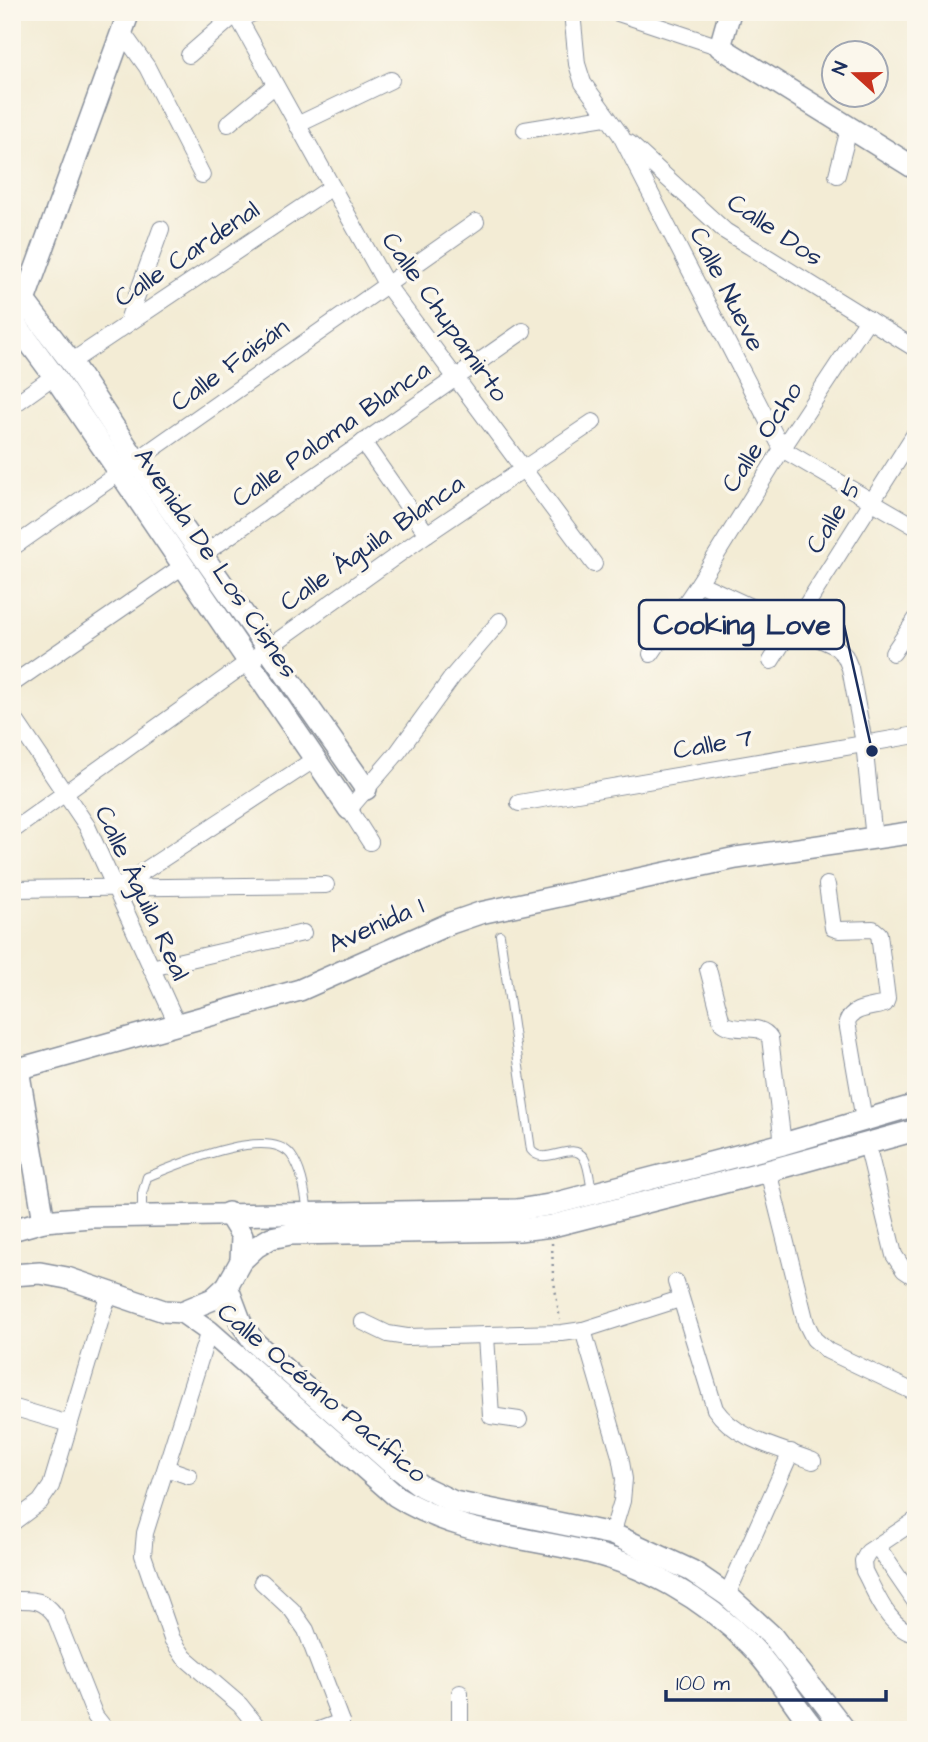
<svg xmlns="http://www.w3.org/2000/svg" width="928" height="1742" viewBox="0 0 928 1742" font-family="'Architects Daughter',sans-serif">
<rect width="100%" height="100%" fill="#fbf7ec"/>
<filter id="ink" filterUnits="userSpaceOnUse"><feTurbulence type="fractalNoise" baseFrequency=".0143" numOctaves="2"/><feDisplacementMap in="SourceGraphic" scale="14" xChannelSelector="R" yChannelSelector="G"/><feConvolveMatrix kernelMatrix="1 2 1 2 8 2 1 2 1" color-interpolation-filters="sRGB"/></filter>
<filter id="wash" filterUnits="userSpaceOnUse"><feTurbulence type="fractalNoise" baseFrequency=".00686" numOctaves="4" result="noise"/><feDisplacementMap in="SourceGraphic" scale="28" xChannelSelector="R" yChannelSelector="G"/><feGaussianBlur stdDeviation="1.57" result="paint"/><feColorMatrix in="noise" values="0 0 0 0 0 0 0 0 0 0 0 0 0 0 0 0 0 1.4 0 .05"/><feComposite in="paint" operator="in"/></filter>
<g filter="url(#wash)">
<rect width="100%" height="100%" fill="#f3ecd5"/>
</g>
<g filter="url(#ink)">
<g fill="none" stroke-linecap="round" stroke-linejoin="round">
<g stroke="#878e9a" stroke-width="10">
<g id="service">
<path d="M500,935L531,1150C545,1168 572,1139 584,1158C589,1166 590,1182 592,1192"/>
<path d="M142,1215V1194L147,1177C177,1165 267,1125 291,1155C303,1171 305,1194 308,1212"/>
</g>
</g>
<g stroke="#878e9a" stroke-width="18">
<g id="minor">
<path d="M235,12L386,284L594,564"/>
<path d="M572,12L577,64L583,83L620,134L782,449L916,527"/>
<path d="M615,12L720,47"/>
<path d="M239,19L256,12"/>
<path d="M122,32L147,67L202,175"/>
<path d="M189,55L236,14"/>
<path d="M228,124L275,85"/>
<path d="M297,125L391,80"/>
<path d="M525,130L605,117"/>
<path d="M629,143L725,231L916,349"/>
<path d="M837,175L849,129"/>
<path d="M127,323L161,229"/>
<path d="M71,362L332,187"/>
<path d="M12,406L54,376"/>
<path d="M363,442L427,534"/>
<path d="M12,548L476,222"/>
<path d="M202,555L523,331"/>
<path d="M699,583L835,646L845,656L850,668L864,743L874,839"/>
<path d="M893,653L916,619"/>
<path d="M651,654L699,583L782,449L868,319"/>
<path d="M771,661L916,432"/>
<path d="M12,684L183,566"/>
<path d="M12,715L87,826L177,1024"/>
<path d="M519,803L916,735"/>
<path d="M12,831L427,534L593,422"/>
<path d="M370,842L349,809L398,752L453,676L500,621"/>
<path d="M827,885L833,928L839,930L873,929L879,934L887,999L885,1004C872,1008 852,1007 847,1022L864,1120"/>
<path d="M118,888L315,759"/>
<path d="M12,889L326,885"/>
<path d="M151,968L303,933"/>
<path d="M708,969L722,1023C737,1034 759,1021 770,1038L783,1144"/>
<path d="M867,1144L894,1255L904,1270L916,1278"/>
<path d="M768,1171L806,1323L814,1339L828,1351L916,1393"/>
<path d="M676,1282L715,1409C736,1440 780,1448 813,1461"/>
<path d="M363,1322L388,1334L407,1337L562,1333L583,1330L680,1299"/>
<path d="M583,1330L620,1456L624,1479L622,1501L612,1534"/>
<path d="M209,1331L145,1533L143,1555L172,1639L184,1657L240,1705L260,1730"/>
<path d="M486,1336L491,1416L519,1420"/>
<path d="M12,1407L69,1424"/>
<path d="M166,1468L189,1476"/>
<path d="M916,1520L868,1552L863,1561L864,1571C876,1593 889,1630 916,1634"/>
<path d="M12,1523L40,1502L51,1486L109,1292"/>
<path d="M877,1546L916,1603"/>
<path d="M262,1582L292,1610L306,1630L341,1722"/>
<path d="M727,1595L791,1452"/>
<path d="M12,1600C32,1600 42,1598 55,1615L95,1716L106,1730"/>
<path d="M460,1693V1730"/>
<path d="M319,1730L341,1722"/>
</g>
</g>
<g stroke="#878e9a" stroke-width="24">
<g id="tertiary">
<path d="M730,12L720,47L916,169"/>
<path d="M12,293L25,302L71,362L137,462L366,789"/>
<path d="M20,312L129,12"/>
<path d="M12,319L54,376L349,809"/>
<path d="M18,1069L300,990L451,923L480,913L736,858L916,832"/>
<path d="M18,1069L44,1221"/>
<path d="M228,1213L242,1236L241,1261"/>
<path d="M12,1230L44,1221L90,1217L517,1210L549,1205L783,1144L916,1105"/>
<path d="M12,1275L40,1273L67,1278L164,1311L182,1312L213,1299L227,1286L241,1261L256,1247L271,1238L290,1234L519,1230L552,1226L768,1171L916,1130"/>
<path d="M227,1286L241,1323L254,1342L392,1464L421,1486L454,1502L612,1534L692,1571L727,1595L772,1636L845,1730"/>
<path d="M182,1312L209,1331L396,1496C452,1532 515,1536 579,1550C643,1563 705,1599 750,1645C775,1670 792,1703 815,1730"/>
</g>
</g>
<path stroke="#878e9a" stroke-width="2.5" stroke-dasharray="2 5" stroke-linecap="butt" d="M552,1243L553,1275L560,1320"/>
<use href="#service" stroke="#fff" stroke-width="8"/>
<use href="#minor" stroke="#fff" stroke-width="16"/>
<use href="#tertiary" stroke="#fff" stroke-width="21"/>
</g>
</g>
<g text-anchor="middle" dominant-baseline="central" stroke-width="7" stroke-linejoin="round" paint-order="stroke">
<g font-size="26" fill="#1b2f5e" stroke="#fbf7ec">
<text transform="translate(775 230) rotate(34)">Calle Dos</text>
<text transform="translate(187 254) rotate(-34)">Calle Cardenal</text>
<text transform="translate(727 289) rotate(63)">Calle Nueve</text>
<text transform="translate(445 317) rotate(55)">Calle Chupamirto</text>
<text transform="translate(230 365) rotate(-36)">Calle Faisán</text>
<text transform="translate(331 434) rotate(-35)">Calle Paloma Blanca</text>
<text transform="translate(762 437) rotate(-57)">Calle Ocho</text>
<text transform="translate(834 516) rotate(-58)">Calle 5</text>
<text transform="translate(372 543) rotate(-35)">Calle Águila Blanca</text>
<text transform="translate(216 563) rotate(56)">Avenida De Los Cisnes</text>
<text transform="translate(713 744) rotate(-10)">Calle 7</text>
<text transform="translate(142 893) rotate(65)">Calle Águila Real</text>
<text transform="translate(376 925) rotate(-24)">Avenida 1</text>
<text transform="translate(322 1393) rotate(40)">Calle Océano Pacífico</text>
</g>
</g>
<path fill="none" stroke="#1b2f5e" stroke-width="2.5" d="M872 751L844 625"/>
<circle fill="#1b2f5e" stroke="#fbf7ec" stroke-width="2.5" cx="872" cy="751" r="7"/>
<rect fill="#fbf7ec" stroke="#1b2f5e" stroke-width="2.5" x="639" y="600" width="205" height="49" rx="7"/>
<g font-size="28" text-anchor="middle" font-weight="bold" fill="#1b2f5e">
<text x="742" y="634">Cooking Love</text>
</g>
<rect width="928" height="1742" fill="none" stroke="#fbf7ec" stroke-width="42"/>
<g transform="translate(855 74) rotate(291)"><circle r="33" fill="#fbf7ec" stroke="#a1a7b3" stroke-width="2"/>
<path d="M0-5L12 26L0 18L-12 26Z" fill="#c8321e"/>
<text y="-10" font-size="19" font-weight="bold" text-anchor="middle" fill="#1b2f5e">N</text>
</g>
<path d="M666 1690v10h220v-10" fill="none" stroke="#1b2f5e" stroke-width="3.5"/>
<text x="676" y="1690" font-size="21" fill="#1b2f5e" stroke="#fbf7ec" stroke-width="5" paint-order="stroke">100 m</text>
</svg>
